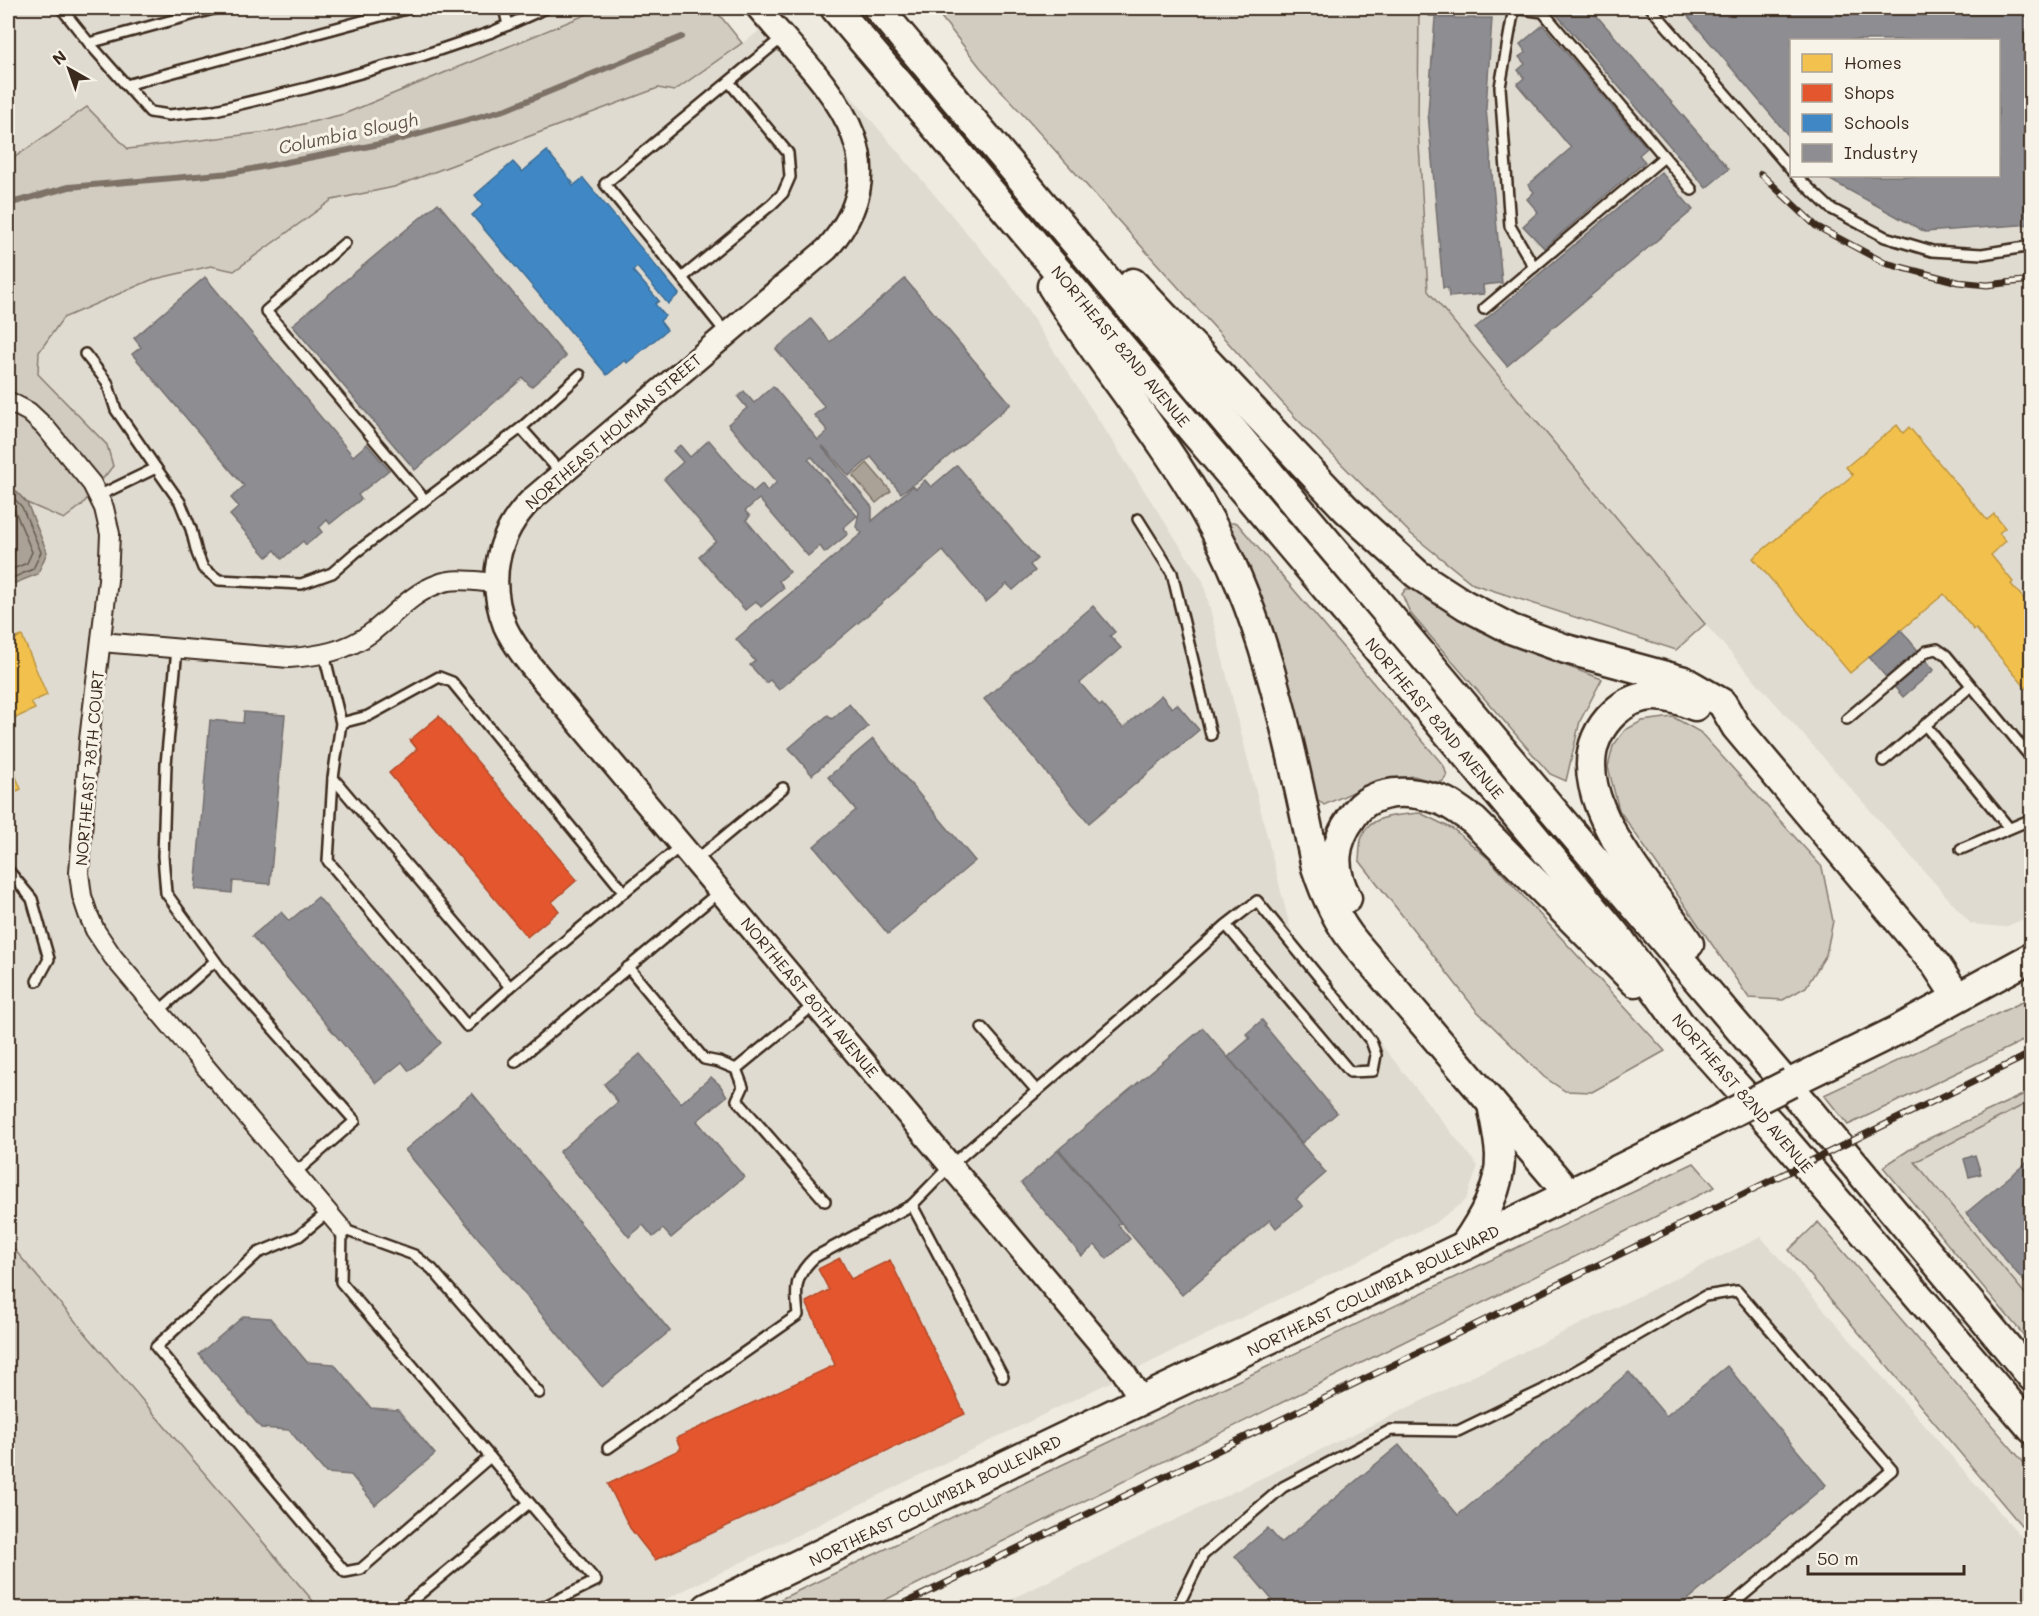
<svg xmlns="http://www.w3.org/2000/svg" width="2039" height="1616" viewBox="0 0 2039 1616" font-family="Mali,sans-serif">
<rect width="100%" height="100%" fill="#efebe0"/>
<filter id="ink" filterUnits="userSpaceOnUse"><feTurbulence type="fractalNoise" baseFrequency=".0167" numOctaves="2"/><feDisplacementMap in="SourceGraphic" scale="12" xChannelSelector="R" yChannelSelector="G"/><feConvolveMatrix kernelMatrix="1 2 1 2 8 2 1 2 1" color-interpolation-filters="sRGB"/></filter>
<g filter="url(#ink)">
<g fill="#e0dbd0" fill-rule="evenodd">
<path d="M8,8H602L344,114L275,131L127,149L87,107L8,162Z"/>
<path d="M1419,8H2031V916L2005,927L1971,924L1705,624L1428,290L1418,128ZM1792,40H1998V176H1792Z"/>
<path d="M782,15L1011,285L1203,581L1291,931L1478,1166L1466,1200L1435,1223L648,1608H319L8,1242V586L37,574L47,552L27,503L65,518L107,445L38,374L39,352L63,318L151,280L211,266L234,271L332,200L394,187L658,88L674,91Z"/>
<path d="M2031,1101V1301L1914,1162Z"/>
<path d="M1761,1237L2031,1548V1608H993Z"/>
</g>
<g fill="#d1cbc0" stroke="#867a6f" stroke-width="1.5">
<path d="M602,8H714L742,43L674,91L658,88L394,187L332,200L234,271L211,266L151,280L63,318L39,352L38,374L107,445L113,466L82,505L64,519L27,503L8,483V162L87,107L128,149L275,131L344,114Z"/>
<path d="M934,8H1419L1418,128L1428,291L1705,624L1676,650L1473,584L1411,534L1295,417L980,67Z"/>
<path d="M1231,523H1237L1444,766L1447,776L1442,782H1433L1414,776L1378,781L1324,805L1315,798L1226,527Z"/>
<path d="M1406,589H1414L1508,645L1602,679L1580,721L1566,781L1550,774L1410,613L1402,594Z"/>
<path d="M1673,717L1700,732L1822,867L1833,921L1826,955L1806,987L1783,1000L1749,998L1619,810L1608,767L1613,746L1625,730L1642,721Z"/>
<path d="M1420,813L1453,829L1489,859L1665,1051L1592,1092L1565,1091L1544,1077L1476,1010L1359,860C1360,853 1359,844 1362,837C1369,814 1401,815 1420,813Z"/>
<path d="M2031,998V1037L1848,1125L1824,1095Z"/>
<path d="M2031,1091V1101L1915,1162L2031,1301V1344L1883,1167L1921,1142Z"/>
<path d="M1694,1163L1715,1187L869,1608H762Z"/>
<path d="M1818,1222L2031,1471V1537L1789,1250Z"/>
<path d="M8,1242L319,1608H8Z"/>
</g>
<g fill="#aaa296" stroke="#7e7266" stroke-width="1.5">
<path d="M867,463L891,491L876,503L853,476Z"/>
<path d="M8,483L27,503L47,552L38,574L8,586Z"/>
</g>
<g fill="#f2c14e" stroke="#bb9440" stroke-width="1.5">
<path d="M1897,425L1903,433L1909,427L1987,520L1994,514L2005,528L1999,533L2006,541L1991,555L2013,582L2011,584L2032,608V695L1976,629L1974,630L1944,594L1850,673L1753,558L1853,475L1846,467Z"/>
<path d="M22,636L47,695L31,702L35,709L13,719L14,723L8,726V641Z"/>
<path d="M8,757L21,789L8,795Z"/>
</g>
<g fill="#e4572e" stroke="#b14a29" stroke-width="1.5">
<path d="M439,716L577,880L552,902L559,911L527,937L389,773L417,749L410,740Z"/>
<path d="M840,1258L851,1279L890,1260L965,1414L655,1560L630,1528L608,1484L681,1449L676,1438L835,1365L806,1302L829,1290L818,1269Z"/>
</g>
<path fill="#3f88c5" stroke="#3e6c93" stroke-width="1.5" d="M547,151L573,183L571,184L573,186L583,178L679,294L668,304L637,267L633,271L659,301L655,304L665,316L660,321L667,330L627,363L625,360L607,375L472,215L483,205L475,195L513,162L522,172Z"/>
<g fill="#8d8d92" stroke="#746f6f" stroke-width="1.5">
<path d="M1429,8H1454V17L1429,16Z"/>
<path d="M1551,8H1590L1729,169L1706,188Z"/>
<path d="M1681,8H2032V224L1925,232L1823,176H1998V40H1792V140Z"/>
<path d="M1435,18H1492L1486,108L1502,283L1483,285L1484,294L1449,297L1448,288H1443L1428,113Z"/>
<path d="M1543,25L1647,148L1639,155L1645,162L1544,248L1523,226L1538,212L1527,199L1534,192L1528,185L1571,148L1517,84L1524,78L1518,70L1525,64L1519,57L1526,52L1520,44Z"/>
<path d="M1661,172L1693,210L1507,366L1475,328Z"/>
<path d="M438,203L566,357L531,387L523,378L415,470L292,325Z"/>
<path d="M205,277L353,456L367,444L389,470L358,495L361,499L330,524L327,520L319,528L322,532L306,545L303,541L282,559L275,550L267,557L230,515L239,507L231,498L244,486L132,354L141,347L134,338Z"/>
<path d="M905,279L1011,404L920,480L901,493L871,457L849,476L823,446L822,447L872,507V521L913,486L916,489L925,480L931,487L957,465L1037,559L1030,565L1035,571L1013,590L1007,584L986,602L943,551L779,690L770,680L766,683L750,665L755,661L736,639L862,533L856,527L859,512L812,457L808,459L857,516L843,528L848,534L825,553L820,546L808,556L759,499L745,511L750,516L746,520L790,572L779,581L784,588L761,607L756,601L745,610L699,556L716,541L664,479L683,462L673,451L680,445L690,457L709,440L753,492L762,484L767,491L777,482L728,424L747,408L738,397L744,391L754,403L773,386L818,440L828,431L814,415L825,407L776,349L811,319L830,342Z"/>
<path d="M1093,606L1115,632L1110,636L1121,648L1080,683L1100,706L1102,704L1123,728L1161,695L1172,708L1177,704L1199,730L1089,823L984,699Z"/>
<path d="M1901,630L1934,670L1903,697L1869,657Z"/>
<path d="M849,704L868,727L812,775L789,748L828,715L832,719Z"/>
<path d="M244,712L285,715L270,884L233,881L232,893L195,889L210,720L243,723Z"/>
<path d="M873,739L975,861L888,934L814,846L856,810L828,777Z"/>
<path d="M318,897L441,1043L409,1071L402,1062L376,1083L252,936L281,912L289,921Z"/>
<path d="M1262,1020L1266,1025L1265,1026L1337,1113L1302,1143L1228,1057L1250,1038L1246,1034Z"/>
<path d="M1203,1028L1326,1173L1296,1199L1303,1206L1276,1228L1270,1220L1182,1295L1059,1149Z"/>
<path d="M640,1054L681,1103L711,1077L720,1085L727,1096L697,1121L744,1177L671,1238L663,1229L653,1237L643,1225L629,1237L559,1152L618,1102L604,1084Z"/>
<path d="M472,1093L670,1331L602,1387L405,1150Z"/>
<path d="M1058,1150L1121,1223L1118,1225L1130,1239L1107,1259L1095,1245L1082,1256L1021,1183Z"/>
<path d="M1975,1155L1981,1174L1969,1177L1964,1159Z"/>
<path d="M2032,1158V1291L1966,1213Z"/>
<path d="M244,1316L270,1318L307,1362L334,1364L371,1408L398,1410L435,1454L375,1505L351,1475L326,1473L289,1430L261,1428L199,1354Z"/>
<path d="M1727,1366L1826,1485L1678,1608H1279L1235,1556L1268,1528L1281,1543L1399,1445L1458,1515L1629,1372L1666,1416Z"/>
</g>
<g fill="none" stroke-linecap="round" stroke-linejoin="round">
<g stroke="#675a4e" stroke-width="1.5">
<path d="M8,492L22,507L41,552L33,569L8,580"/>
<path d="M8,503L15,511L32,552L27,563L8,571"/>
</g>
<path stroke="#7e7266" stroke-width="6" d="M8,204L69,187L231,173L390,142L507,109L682,37"/>
<g stroke="#3b2a1e" stroke-width="14">
<g id="service">
<path d="M61,8L89,43L217,8"/>
<path d="M504,8L508,25"/>
<path d="M1514,8L1500,87L1510,226L1534,267"/>
<path d="M1514,8L1543,12L1692,190"/>
<path d="M1651,8L1792,171"/>
<path d="M89,43L150,112L169,115L215,110L307,88L421,56L492,32L546,8"/>
<path d="M730,83L788,153L790,177L783,193L772,204L682,278L605,184L783,37"/>
<path d="M126,85L410,8"/>
<path d="M1796,176L1830,208L1885,237L1932,251L1982,254L2032,246"/>
<path d="M345,243L266,311L425,500"/>
<path d="M682,278L727,334"/>
<path d="M1484,309L1664,157"/>
<path d="M85,354L107,382L116,410L156,468L98,496"/>
<path d="M156,468L180,502L191,529L197,553L203,568L219,580L301,584L332,573L355,553L521,428"/>
<path d="M562,474L521,428L580,375"/>
<path d="M1138,519L1172,573L1211,735"/>
<path d="M177,649L166,764L163,856L166,893L227,977L355,1121L295,1173"/>
<path d="M324,654L341,723L368,716L439,677L452,682L624,892L510,987L333,778L341,723"/>
<path d="M1847,719L1927,651L1937,649L1946,655L2032,759"/>
<path d="M1925,725L2009,828"/>
<path d="M1883,761L1971,686"/>
<path d="M333,778L328,861L467,1026L510,987"/>
<path d="M1961,849L2032,819"/>
<path d="M696,860L783,788"/>
<path d="M8,870L32,899L49,959L37,981"/>
<path d="M624,892L682,845"/>
<path d="M628,967L704,1059L719,1062L736,1069L743,1087L737,1100L825,1201"/>
<path d="M159,1011L215,961"/>
<path d="M982,1028L1037,1091"/>
<path d="M515,1062L719,892"/>
<path d="M736,1069L815,1004"/>
<path d="M328,1212L299,1236L258,1253L156,1347L345,1572L361,1569L490,1457"/>
<path d="M1003,1377L912,1205L951,1165L1155,989L1226,925L1350,1072L1373,1071L1376,1055L1371,1041L1257,901L1226,925"/>
<path d="M539,1393L432,1269L414,1255L342,1229L341,1282L596,1581L541,1608"/>
<path d="M608,1448L798,1315C795,1289 794,1276 815,1257L912,1205"/>
<path d="M403,1608L529,1503"/>
<path d="M1177,1608L1203,1555L1283,1487L1391,1430L1458,1431L1543,1390L1705,1296L1737,1291L1892,1470L1728,1608"/>
</g>
</g>
<g stroke="#3b2a1e" stroke-width="22">
<g id="minor">
<path d="M8,401L29,412L45,427L92,484L104,508L110,534L108,580L89,740L79,873L82,896L88,914L95,930L113,957L342,1229"/>
<path d="M101,642L289,658C319,656 347,651 371,633C393,616 412,593 438,584C455,577 478,582 497,583"/>
</g>
</g>
<g stroke="#3b2a1e" stroke-width="27">
<path id="tertiary" d="M758,8C819,80 910,154 827,249L531,500C497,534 487,580 505,626C511,640 521,653 530,665L1123,1371L1142,1401"/>
</g>
<g stroke="#3b2a1e" stroke-width="33">
<g id="primary">
<path d="M835,8L1376,647L1621,941L1680,1024L1777,1131L2032,1429"/>
<path d="M878,8L1562,821L1806,1107L2032,1377"/>
<path d="M1133,283L1346,509L1417,574L1465,605L1511,629L1566,649L1684,681L1722,703L1736,727L1936,965L1957,997"/>
<path d="M1052,286C1100,363 1160,432 1205,512C1267,620 1290,746 1316,867C1325,895 1336,920 1355,943L1569,1194"/>
<path d="M1347,898C1331,868 1333,843 1353,816C1357,810 1364,803 1370,800C1390,790 1414,792 1434,798C1449,801 1462,813 1474,821L1635,982"/>
<path d="M1689,944C1653,887 1544,780 1614,713C1639,689 1666,694 1695,706"/>
<path d="M1790,1083L1896,1031L2032,957"/>
<path d="M1464,1246C1482,1220 1501,1188 1500,1155C1499,1138 1495,1121 1492,1104"/>
<path d="M707,1608L1464,1246L1688,1135"/>
</g>
</g>
<use href="#service" stroke="#f7f3e8" stroke-width="9"/>
<use href="#minor" stroke="#f7f3e8" stroke-width="18"/>
<use href="#tertiary" stroke="#f7f3e8" stroke-width="22"/>
<use href="#primary" stroke="#f7f3e8" stroke-width="28"/>
<g stroke="#3b2a1e" stroke-width="7">
<g id="rail">
<path d="M1761,174L1816,226L1885,263L1958,282L1987,285L2032,280"/>
<path d="M895,1608L2032,1053"/>
</g>
</g>
<use href="#rail" stroke="#f7f3e8" stroke-width="4.5" stroke-dasharray="14" stroke-linecap="butt"/>
<g stroke="#3b2a1e" stroke-width="33" stroke-linecap="butt">
<path id="primary-bridge" d="M1688,1135L1790,1083"/>
</g>
<use href="#primary-bridge" stroke="#f7f3e8" stroke-width="28"/>
</g>
</g>
<g text-anchor="middle" dominant-baseline="central" stroke-width="6" stroke-linejoin="round" paint-order="stroke">
<g font-size="16" fill="#3b2a1e" stroke="#f7f3e8">
<text transform="translate(1121 346) rotate(50)">NORTHEAST 82ND AVENUE</text>
<text transform="translate(613 431) rotate(-41)">NORTHEAST HOLMAN STREET</text>
<text transform="translate(1435 718) rotate(50)">NORTHEAST 82ND AVENUE</text>
<text transform="translate(89 768) rotate(-85)">NORTHEAST 78TH COURT</text>
<text transform="translate(810 997) rotate(50)">NORTHEAST 80TH AVENUE</text>
<text transform="translate(1743 1093) rotate(49)">NORTHEAST 82ND AVENUE</text>
<text transform="translate(1373 1290) rotate(-26)">NORTHEAST COLUMBIA BOULEVARD</text>
<text transform="translate(935 1500) rotate(-26)">NORTHEAST COLUMBIA BOULEVARD</text>
</g>
<g font-size="18" font-style="italic" fill="#625448" stroke="#f7f3e8">
<text transform="translate(348 133) rotate(-12)">Columbia Slough</text>
</g>
</g>
<rect width="2039" height="1616" fill="none" stroke="#f7f3e8" stroke-width="30"/>
<rect x="15" y="15" width="2009" height="1586" fill="none" stroke="#3b2a1e" stroke-width="2" filter="url(#ink)"/>
<rect x="1790" y="39" width="210" height="138" fill="#f7f3e8" stroke="#aca397" stroke-width="1.5"/>
<rect x="1802" y="54" width="30" height="18" fill="#f2c14e" stroke="#aca397" stroke-width="1.5"/>
<text x="1844" y="69" font-size="18" fill="#3b2a1e">Homes</text>
<rect x="1802" y="84" width="30" height="18" fill="#e4572e" stroke="#aca397" stroke-width="1.5"/>
<text x="1844" y="99" font-size="18" fill="#3b2a1e">Shops</text>
<rect x="1802" y="114" width="30" height="18" fill="#3f88c5" stroke="#aca397" stroke-width="1.5"/>
<text x="1844" y="129" font-size="18" fill="#3b2a1e">Schools</text>
<rect x="1802" y="144" width="30" height="18" fill="#8d8d92" stroke="#aca397" stroke-width="1.5"/>
<text x="1844" y="159" font-size="18" fill="#3b2a1e">Industry</text>
<g transform="translate(69 69) rotate(320)" stroke="#f7f3e8" stroke-width="4.5" paint-order="stroke">
<path d="M0-4.5L10 22L0 15L-10 22Z" fill="#3b2a1e"/>
<text y="-9" font-size="16" font-weight="bold" text-anchor="middle" fill="#3b2a1e">N</text>
</g>
<path d="M1808 1565v9h156v-9" fill="none" stroke="#3b2a1e" stroke-width="3"/>
<text x="1817" y="1565" font-size="18" fill="#3b2a1e" stroke="#f7f3e8" stroke-width="4.5" paint-order="stroke">50 m</text>
</svg>
